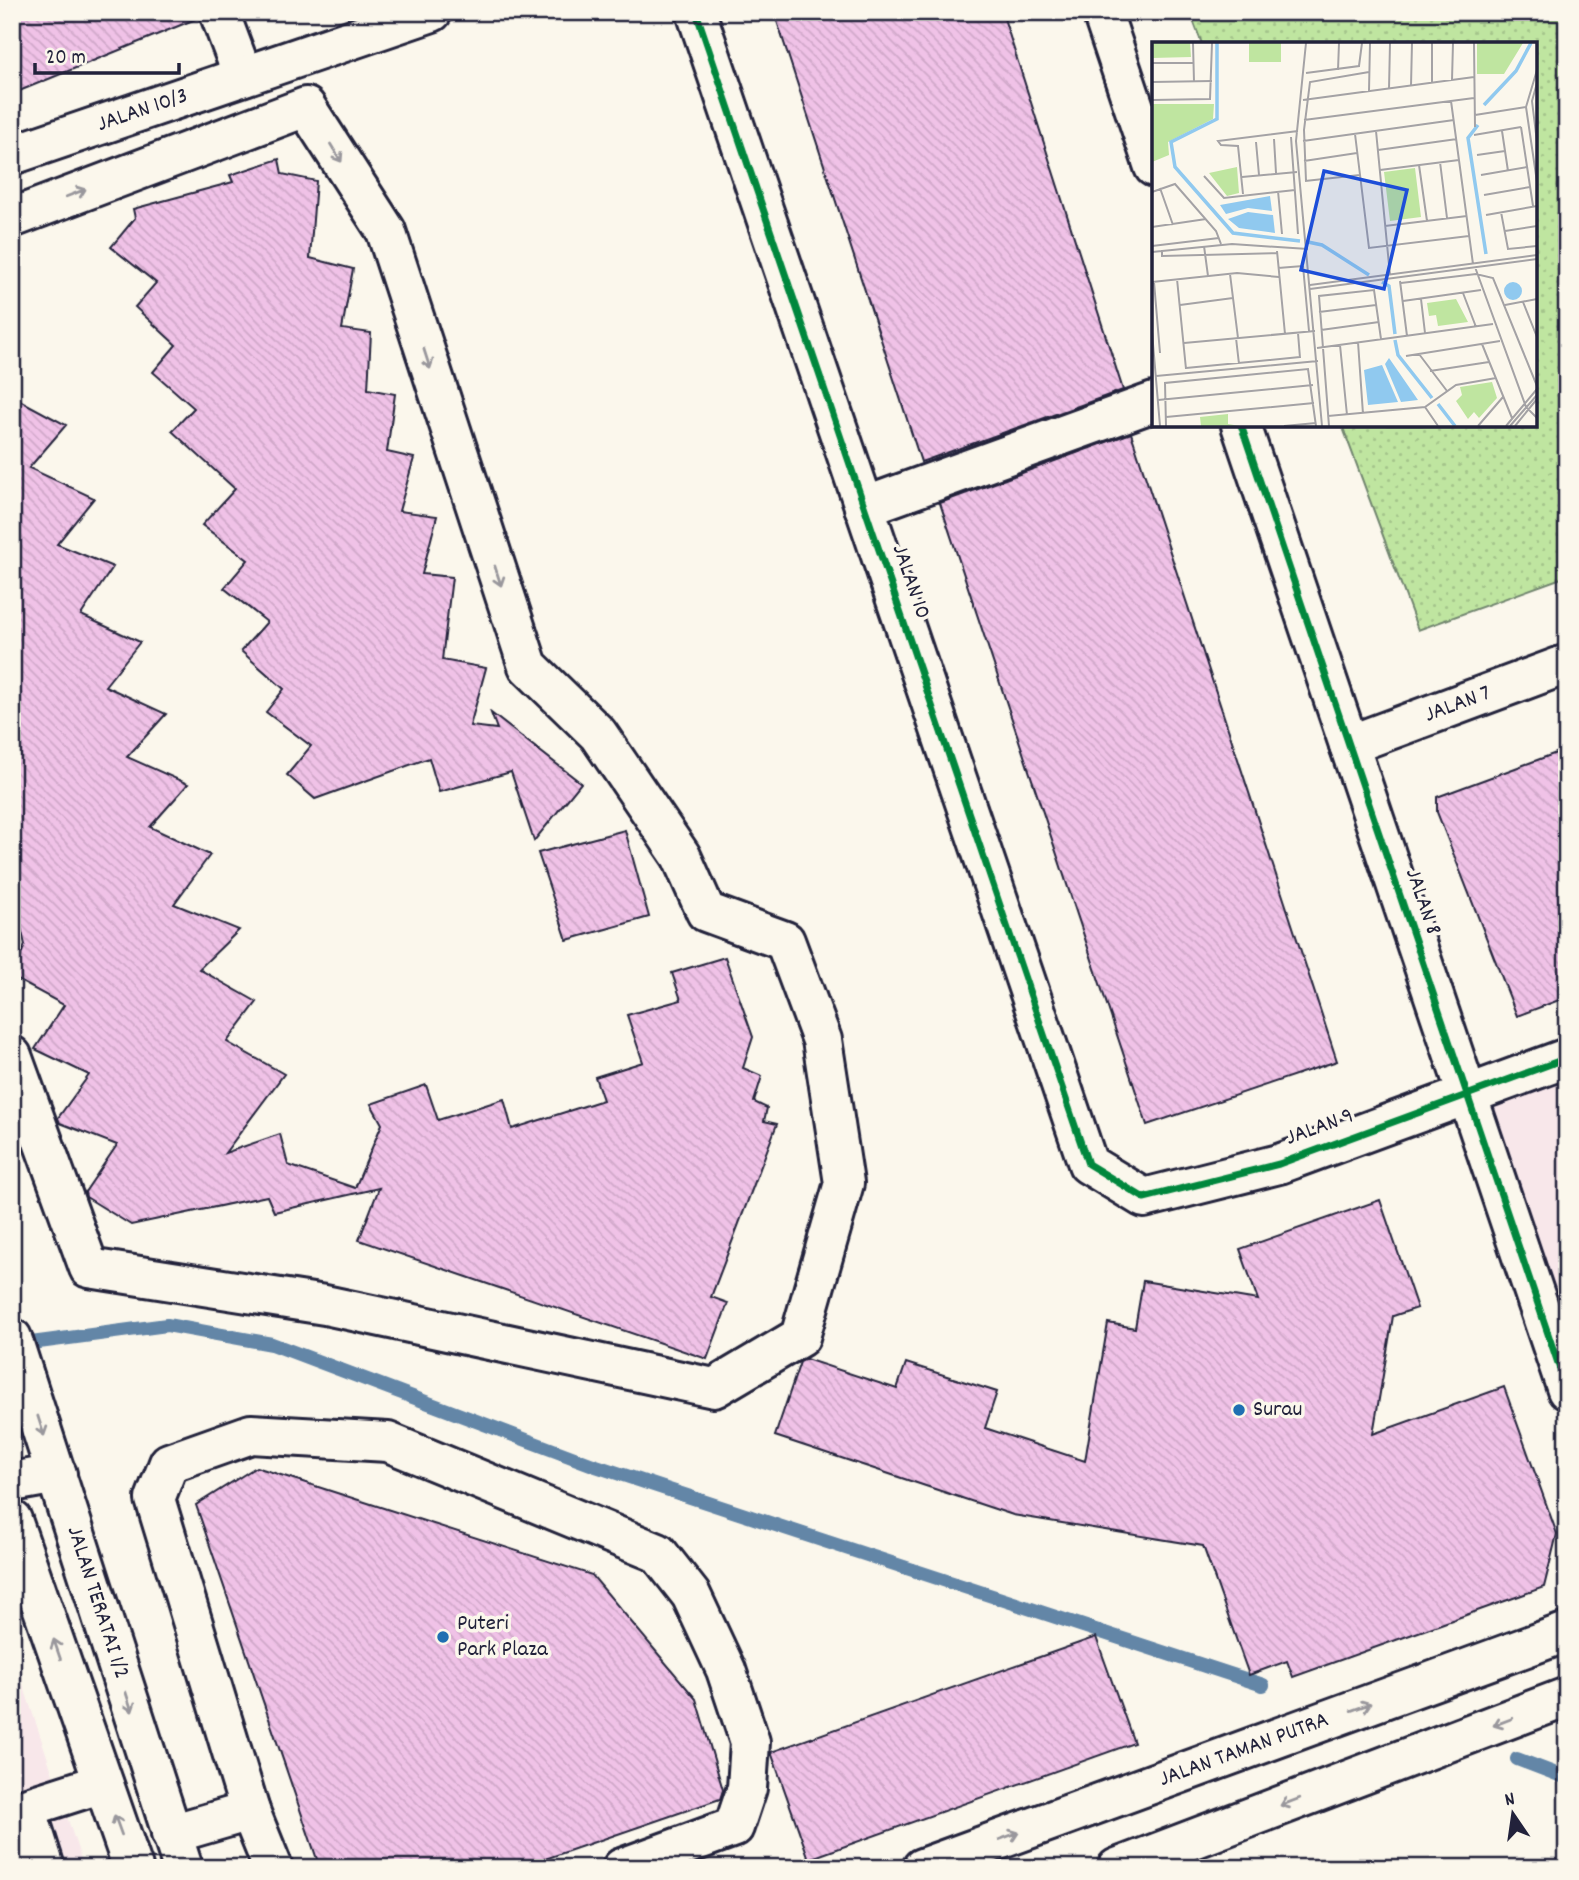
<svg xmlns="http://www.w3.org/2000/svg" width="1579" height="1880" viewBox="0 0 1579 1880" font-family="Dekko,sans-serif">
<defs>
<pattern id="park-dots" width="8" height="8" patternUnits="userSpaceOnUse" patternTransform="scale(1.75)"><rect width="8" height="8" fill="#bfe5a0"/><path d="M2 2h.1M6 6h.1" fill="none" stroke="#a4c48b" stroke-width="1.8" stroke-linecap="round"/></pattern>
<pattern id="building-back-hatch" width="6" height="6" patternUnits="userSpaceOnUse" patternTransform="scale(1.75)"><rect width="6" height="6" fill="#f0c2e7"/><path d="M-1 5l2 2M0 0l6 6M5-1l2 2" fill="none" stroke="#cea6c7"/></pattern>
</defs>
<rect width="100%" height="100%" fill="#fbf7ec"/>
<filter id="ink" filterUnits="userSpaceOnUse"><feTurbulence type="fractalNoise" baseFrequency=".0143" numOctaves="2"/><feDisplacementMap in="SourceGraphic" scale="14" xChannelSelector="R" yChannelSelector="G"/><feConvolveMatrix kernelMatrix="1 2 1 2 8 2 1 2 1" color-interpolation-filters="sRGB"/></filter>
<g filter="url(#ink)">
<g fill="#f8e7ea">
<path d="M1567,1076V1332L1490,1104Z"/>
<path d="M12,1651L84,1868H12Z"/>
</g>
<path fill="url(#park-dots)" stroke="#70846e" stroke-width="2" d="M1190,12H1567V576L1418,630L1342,425H1535V44H1202Z"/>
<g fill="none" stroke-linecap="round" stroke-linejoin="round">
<g stroke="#6486a7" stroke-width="14">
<path d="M16,1345L167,1325L272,1344L593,1465L1263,1685"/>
<path d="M1517,1759L1567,1778"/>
</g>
</g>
<g fill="url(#building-back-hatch)" stroke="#22223b" stroke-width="2">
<path d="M12,12H198V18L12,94Z"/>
<path d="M774,12H1002L1123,390L921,462Z"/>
<path d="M279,159L282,174L316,181L310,258L353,269L342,329L371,333L368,389L395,394L387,452L414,458L399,511L437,516L422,574L452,577L442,660L486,668L470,726L497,729L491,713L581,783L534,841L511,772L439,792L429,758L315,799L287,775L311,746L266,712L284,689L241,651L267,622L224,588L248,560L202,525L235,489L172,431L194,408L153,372L176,345L135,307L156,283L111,247L135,218L133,209L233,182L230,175Z"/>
<path d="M12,396L66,425L29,468L94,498L57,544L113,567L81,615L140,642L105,686L166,714L127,757L188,784L150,827L210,855L174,904L239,930L199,969L257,1002L227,1042L284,1074L225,1153L280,1134L288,1165L355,1188L382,1124L371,1104L426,1085L438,1120L504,1099L512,1129L603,1100L595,1077L643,1062L627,1015L681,1000L672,973L725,957L753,1037L743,1068L762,1076L754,1102L767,1108L764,1121L777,1124L711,1297L728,1303L707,1359L359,1240L379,1188L274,1212L267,1196L131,1225L86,1197L85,1192L117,1145L60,1123L58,1118L89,1075L35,1049L64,1005L12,977L25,945L12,889Z"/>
<path d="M1131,433L1337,1061L1147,1125L940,503Z"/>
<path d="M1567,749V997L1517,1016L1437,812V797Z"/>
<path d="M625,830L649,917L567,940L538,853Z"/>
<path d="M1380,1200L1417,1308L1393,1316L1373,1434L1504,1387L1557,1534L1544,1587L1293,1677L1287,1661L1249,1675L1203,1546L1013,1515L775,1436L800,1362L806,1359L897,1389L906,1363L997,1392L985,1428L1085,1461L1108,1323L1135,1328L1143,1281L1258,1300L1240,1249Z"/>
<path d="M256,1467L592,1575L696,1699L723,1790L720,1799L519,1868H320L196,1505Z"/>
<path d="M1096,1637L1134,1743L809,1859L771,1752Z"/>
</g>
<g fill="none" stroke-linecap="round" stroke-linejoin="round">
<g stroke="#22223b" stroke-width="44">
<g id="minor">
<path d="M219,12L243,76"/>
<path d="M696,12L1088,1164L1144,1198L1279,1164L1567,1058"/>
<path d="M1102,12L1154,167"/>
<path id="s1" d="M12,155L432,12"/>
<path d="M12,218L306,107L386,231L528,666L598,734L681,856L706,912L785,941L822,1040L844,1183L800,1337L714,1388L325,1305L89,1268L12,1056"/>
<path d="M1241,425L1567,1390"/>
<path d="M864,507L1154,402"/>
<path id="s2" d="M1349,745L1567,664"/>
<path d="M12,1482L57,1474"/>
<path d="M26,1808L45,1868"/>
<path d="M12,1812L103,1783"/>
<path d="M171,1834L250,1811"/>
<path d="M273,1868L250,1811L155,1499L169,1463L251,1434L388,1442L658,1553L691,1595L726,1670L750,1742L747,1788L734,1827L622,1868"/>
<path id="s3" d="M922,1868L1567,1632"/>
<path d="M1117,1868L1567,1697"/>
</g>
</g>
<g stroke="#22223b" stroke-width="44">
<g id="major">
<path id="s4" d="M12,1338L183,1868"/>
<path d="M12,1520L133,1868"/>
</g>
</g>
<use href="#minor" stroke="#fbf7ec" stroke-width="38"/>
<use href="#major" stroke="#fbf7ec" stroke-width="38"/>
<g stroke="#fbf7ec" stroke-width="11">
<g id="cycleway">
<path d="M696,12L1088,1164L1144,1198L1279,1164L1567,1058"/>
<path d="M1241,425L1567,1390"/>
</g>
</g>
<use href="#cycleway" stroke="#00873e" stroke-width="7"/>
</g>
<defs><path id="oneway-shaft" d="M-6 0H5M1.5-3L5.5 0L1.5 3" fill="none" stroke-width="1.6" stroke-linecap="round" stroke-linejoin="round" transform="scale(1.75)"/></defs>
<g stroke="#99979c">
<use href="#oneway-shaft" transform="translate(336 153) rotate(58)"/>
<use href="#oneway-shaft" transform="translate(76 193) rotate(-21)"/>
<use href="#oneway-shaft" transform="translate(427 359) rotate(72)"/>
<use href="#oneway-shaft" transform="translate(498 576) rotate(72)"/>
<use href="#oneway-shaft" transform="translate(41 1426) rotate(72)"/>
<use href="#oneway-shaft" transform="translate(57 1649) rotate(-109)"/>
<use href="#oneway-shaft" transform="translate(129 1702) rotate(72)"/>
<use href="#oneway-shaft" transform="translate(1361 1707) rotate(-20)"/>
<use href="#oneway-shaft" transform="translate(1503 1722) rotate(159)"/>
<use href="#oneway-shaft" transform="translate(1290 1802) rotate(159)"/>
<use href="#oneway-shaft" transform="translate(118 1825) rotate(-110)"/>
<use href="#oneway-shaft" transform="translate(1009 1836) rotate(-20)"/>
</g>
</g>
<g fill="#1f6fb2" stroke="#fbf7ec" stroke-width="2.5">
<circle cx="1239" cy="1410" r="7"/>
<circle cx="443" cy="1637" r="7"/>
</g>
<g text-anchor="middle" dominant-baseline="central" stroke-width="7" stroke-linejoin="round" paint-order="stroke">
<g font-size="23" fill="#22223b" stroke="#fbf7ec">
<text stroke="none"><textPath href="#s1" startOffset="138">JALAN 10/3</textPath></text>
<text transform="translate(910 582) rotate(71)">JALAN 10</text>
<text stroke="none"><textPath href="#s2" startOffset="116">JALAN 7</textPath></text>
<text transform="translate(1422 902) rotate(71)">JALAN 8</text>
<text transform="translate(1320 1128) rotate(-20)">JALAN 9</text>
<text stroke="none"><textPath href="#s4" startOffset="278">JALAN TERATAI 1/2</textPath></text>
<text stroke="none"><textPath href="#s3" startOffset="343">JALAN TAMAN PUTRA</textPath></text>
</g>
<g font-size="23" fill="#22223b" stroke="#fbf7ec" text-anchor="start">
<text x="1253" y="1410">Surau</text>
<text x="457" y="1624">Puteri<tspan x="457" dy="26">Park Plaza</tspan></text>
</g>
</g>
<g transform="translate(1152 42)">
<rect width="385" height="385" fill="#fbf7ec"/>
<path d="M0,62H62L61,77L16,100L17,113L0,120Z" fill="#bfe5a0"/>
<path d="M0,1H38L39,15L0,16ZM85,125L87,151L75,154L57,131ZM263,126L269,175L238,179L232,130ZM304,257L316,280L286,284L284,273L277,274L275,261ZM76,372V382L88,384H49L48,375Z" fill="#bfe5a0"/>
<path d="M97,1H129V20H97ZM325,1H371L352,32H325ZM340,340L345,356L327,376L322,370L316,377L304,359L310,353L308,345Z" fill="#bfe5a0"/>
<path d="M118,154L120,169L96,166L74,172L68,163ZM96,170L121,173L123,191L87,186L76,177ZM352 249a9 9 0 1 1 18 0a9 9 0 1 1-18 0ZM237,316L266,358L249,360L233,322ZM230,323L246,360L216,363L212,328Z" fill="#90c9ef"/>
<path fill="none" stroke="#90c9ef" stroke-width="3.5" d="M65,1V77L19,100L23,125L81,191L148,199M332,63L364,29L379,1M326,83L316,96L334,212M156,200L170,203L217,233M230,240L237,244L243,292M243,298L246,313L280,356M286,362L303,384"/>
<path fill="none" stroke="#a4a2a5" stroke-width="2" d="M41,1L42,40M154,1L144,99L170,384M322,1L323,85M0,21H41M186,28L187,1M385,28L374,65L385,140M154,31L207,24L210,1M300,38L301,1M0,40L60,39M280,41V1M259,44L260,1M237,47L238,1M217,49L218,1M0,58L58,57L60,1M151,58L322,35M299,59L321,222M323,73L374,65M152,78L322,56M369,85L381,164M224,89L238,233M350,89L356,129M203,92L217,206L317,194M322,93L369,85M139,95L146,192M122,97L124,131M151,99L302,78M104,100L107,133M385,100L380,59L385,41M226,108L305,97M325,113L353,109M152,119L205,111M288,120L295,176M267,123L275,179M228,128L307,118M329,133L375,125M52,134L72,156L143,148M90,135L145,130M153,139L208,133M154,139L152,88L158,40L217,30M8,146L21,183M126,149L130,192M0,150L23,142L64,189L69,202M91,152L86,104L69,103L66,99L146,89M332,153L378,145M349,170L356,207L385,204M334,173L385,164M233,184L315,174M0,185L54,177M353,189L385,184M0,204L67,196M52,204L56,234M10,208V214L125,211M125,209L133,292M0,210L80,202L156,207M151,224L157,289M323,225L374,365L385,376M126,226L151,224M78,232L86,296M25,237L34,327M248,239L255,294M0,240L85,231L127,235M2,240L8,311M249,241L324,232L341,236L385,344M158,243L385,213M158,247L385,217M311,251L324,285M269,257L273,291M251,259L329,248M371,260L385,295M28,263L81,256M353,263L385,257M167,270L224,263M169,288L227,280M0,290L8,384M146,291L148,316M84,296L87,322M206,300L211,372M32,301L163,289M330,302L360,376M188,303L195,373M165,306L341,282M267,312L295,349M254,314L348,299M34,326L148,315M278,329L337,320M4,334L166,319M6,358L161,343M273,365L286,384M176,374L273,365L304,343L344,336M14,375L162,361M14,384L13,341L156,327L164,384M132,384L164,381M177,384L167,254L222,248L229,297M326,384L351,355M354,384L385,347M358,384L385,353M363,384L385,357"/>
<path fill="#1d4ed8" fill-opacity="0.15" stroke="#1d4ed8" stroke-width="3.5" d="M172,129L255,148L232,247L149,228Z"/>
<rect width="385" height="385" fill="none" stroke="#22223b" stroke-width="3.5"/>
</g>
<rect width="1579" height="1880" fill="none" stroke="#fbf7ec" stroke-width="42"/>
<rect x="21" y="21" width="1537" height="1838" fill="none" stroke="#22223b" stroke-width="2.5" filter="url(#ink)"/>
<g transform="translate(1513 1814) rotate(347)" stroke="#fbf7ec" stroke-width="5" paint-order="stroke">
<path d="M0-5L12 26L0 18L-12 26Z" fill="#22223b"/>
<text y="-10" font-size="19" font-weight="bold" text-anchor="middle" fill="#22223b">N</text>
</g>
<path d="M35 63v10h144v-10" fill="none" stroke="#22223b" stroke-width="3.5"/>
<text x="46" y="63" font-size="21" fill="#22223b" stroke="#fbf7ec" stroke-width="5" paint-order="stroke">20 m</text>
</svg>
